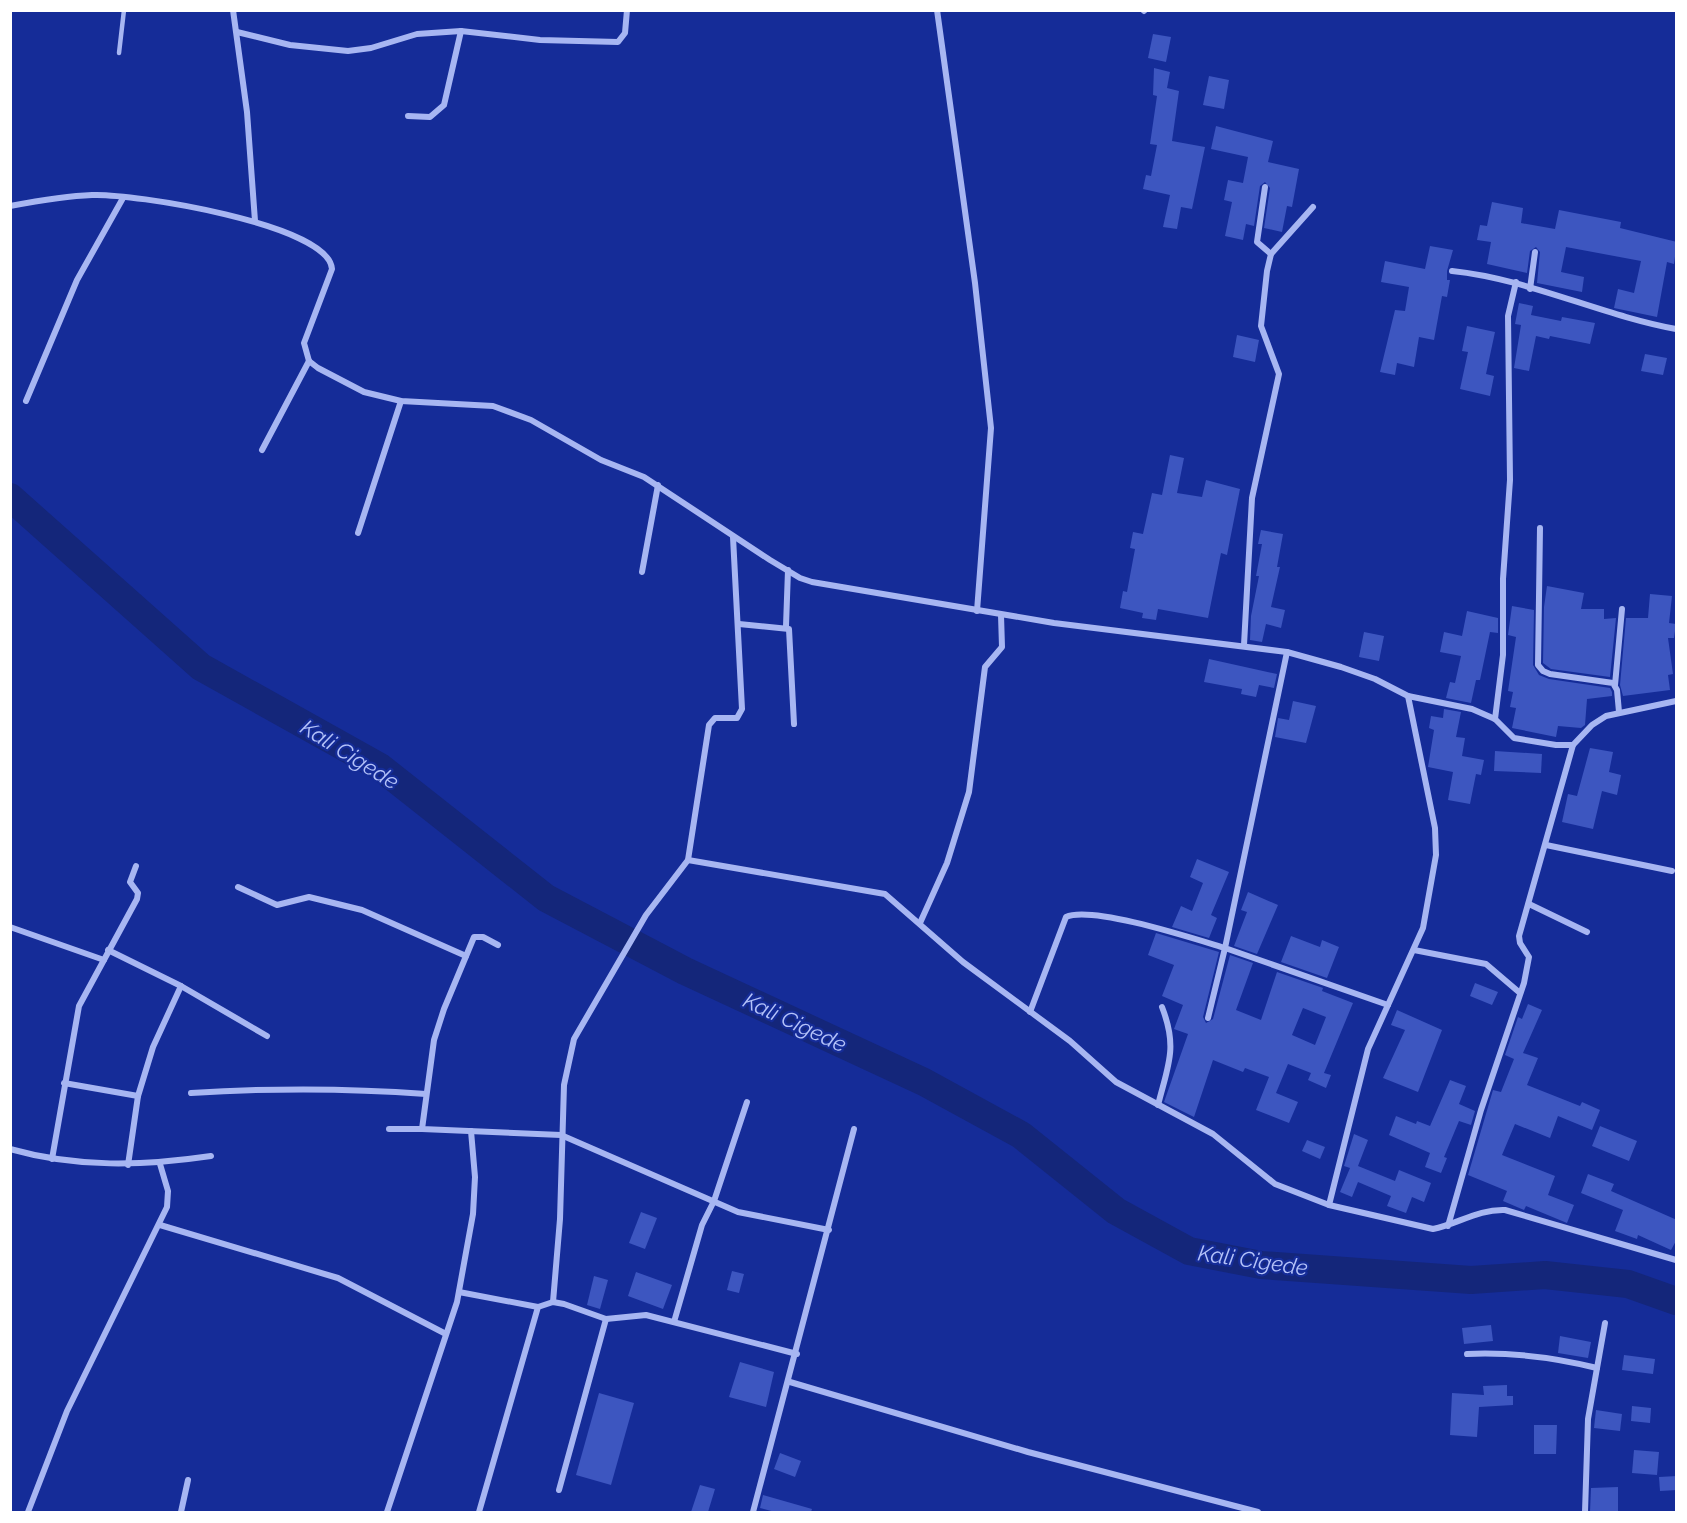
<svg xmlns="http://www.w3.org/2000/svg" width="1687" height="1523" viewBox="0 0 1687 1523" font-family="Raleway,sans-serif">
<rect width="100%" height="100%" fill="#152c98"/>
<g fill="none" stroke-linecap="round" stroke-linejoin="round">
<path stroke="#14267a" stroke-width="28" d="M10,497L201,667L380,767L546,898L685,971L924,1082L1021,1135L1116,1211L1189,1251L1261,1265L1471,1280L1545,1275L1628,1284L1676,1301"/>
</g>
<g fill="#3d56c0" fill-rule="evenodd">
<path d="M1153,34L1171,37L1166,62L1148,58Z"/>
<path d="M1154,68L1170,72L1167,88L1179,91L1172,141L1205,147L1192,209L1181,207L1177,229L1163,227L1170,195L1143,189L1146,175L1151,176L1157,145L1150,144L1157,96L1153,95Z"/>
<path d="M1209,76L1229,80L1224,109L1203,105Z"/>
<path d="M1216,126L1273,141L1268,162L1299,169L1292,207L1287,206L1282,232L1264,228L1270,188L1265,182L1260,186L1254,226L1246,224L1243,240L1225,236L1232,202L1224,200L1228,180L1243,183L1248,157L1211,149Z"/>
<path d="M1492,202L1523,208L1521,223L1555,229L1559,210L1621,222L1620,228L1677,242L1674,264L1667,262L1657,317L1614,308L1618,289L1634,293L1641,261L1566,247L1561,272L1584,277L1582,292L1537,283L1540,252L1536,247L1530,251L1527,273L1487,264L1491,242L1477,240L1480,225L1487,226Z"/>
<path d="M1430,246L1453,250L1447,271V280H1450L1447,297L1442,296L1434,340L1419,337L1414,367L1397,363L1395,375L1380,372L1395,310L1405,311L1409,287L1381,282L1385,261L1425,269Z"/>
<path d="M1519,303L1533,306L1531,315L1561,321L1562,317L1595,323L1590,344L1550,336L1549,339L1536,336L1529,371L1514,368L1521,325L1515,324Z"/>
<path d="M1467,326L1495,332L1486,374L1494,376L1490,396L1460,389L1468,352L1462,351Z"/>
<path d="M1237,335L1259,340L1255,362L1233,357Z"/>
<path d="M1645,354L1667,358L1663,375L1641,371Z"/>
<path d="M1170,455L1184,458L1177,493L1202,497L1206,480L1240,489L1227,555L1221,553L1208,618L1158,609L1156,620L1142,618L1143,613L1120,608L1123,591L1127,592L1135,549L1130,548L1133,532L1143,534L1152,493L1162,495Z"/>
<path d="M1261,530L1283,534L1277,567H1280L1271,607L1285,610L1281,628L1266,624L1262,642L1250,640L1251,616L1259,576H1256L1262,544H1258Z"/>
<path d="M1547,586L1584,593L1581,609H1604V619L1616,618L1610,677L1551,669L1543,663L1544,607Z"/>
<path d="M1650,594L1672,596L1669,623L1676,624L1674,638H1668L1673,674L1668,675L1670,690L1623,696L1620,685L1626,618H1648Z"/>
<path d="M1512,606L1534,610L1533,665L1539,675L1549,679L1610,688L1612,692V696L1587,699L1585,725L1581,728L1558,726L1556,737L1512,728L1516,708L1510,707L1513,692L1508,691L1516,637L1508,635Z"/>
<path d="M1467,611L1498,618V633L1490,632L1480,680H1476L1471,703L1446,698L1450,682L1455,683L1461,656L1440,652L1444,632L1462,636Z"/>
<path d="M1364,632L1384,636L1379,661L1359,657Z"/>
<path d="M1209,659L1277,674L1274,688L1259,685L1256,697L1241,694L1242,689L1204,682Z"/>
<path d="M1293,701L1316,706L1306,743L1275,737L1278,718L1289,720Z"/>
<path d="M1444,709L1461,712L1456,737L1465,738L1462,756L1484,760L1481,775L1476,774L1470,804L1448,800L1453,772L1428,767L1434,730L1429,728L1431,716L1443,718Z"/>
<path d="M1590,748L1613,752L1609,772L1621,775L1617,795L1602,791L1593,829L1562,822L1568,794L1577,796Z"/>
<path d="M1495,751L1542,754L1541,773L1494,771Z"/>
<path d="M1197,859L1229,872L1211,915L1217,918L1209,938L1172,927L1181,906L1192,911L1203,883L1190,877Z"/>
<path d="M1248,892L1278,905L1257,954L1234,946L1247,912L1241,910Z"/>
<path d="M1156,933L1219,952L1203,1017L1206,1023L1213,1019L1230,955L1253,963L1236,1010L1261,1020L1277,972L1323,988L1322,991L1353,1003L1324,1073L1331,1075L1326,1088L1308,1080L1311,1073L1288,1064L1276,1093L1298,1102L1289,1123L1256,1110L1269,1077L1245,1068L1243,1072L1213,1060L1194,1117L1164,1102L1188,1034L1174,1029L1183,1005L1162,996L1174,965L1148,955ZM1303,1008L1326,1017L1315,1045L1292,1035Z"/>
<path d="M1291,936L1320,947L1322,940L1339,947L1327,978L1281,962Z"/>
<path d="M1475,983L1498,992L1492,1005L1470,996Z"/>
<path d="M1528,1004L1542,1010L1523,1053L1538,1058L1527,1085L1580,1106L1582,1102L1600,1110L1592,1130L1558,1116L1550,1138L1515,1124L1502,1155L1555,1176L1548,1195L1574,1205L1567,1223L1526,1206L1524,1210L1503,1201L1507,1191L1468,1175L1493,1090L1501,1092L1514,1059L1505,1055L1518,1017L1522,1019Z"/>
<path d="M1397,1010L1442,1030L1418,1092L1383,1078L1405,1030L1391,1025Z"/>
<path d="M1450,1080L1466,1086L1459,1104L1475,1111L1471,1125L1459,1121L1444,1157L1447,1158L1441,1173L1425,1167L1430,1153L1389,1135L1396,1116L1416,1124L1417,1121L1430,1126Z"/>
<path d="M1600,1126L1637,1141L1629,1161L1592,1146Z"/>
<path d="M1354,1134L1368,1140L1358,1166L1395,1181L1399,1170L1431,1183L1424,1202L1412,1197L1406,1213L1387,1206L1391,1196L1358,1182L1352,1197L1340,1192L1350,1168L1344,1166Z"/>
<path d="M1307,1140L1325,1147L1320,1159L1302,1151Z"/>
<path d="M1588,1174L1614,1184L1611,1191L1677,1220V1239L1671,1250L1638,1235L1637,1239L1615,1231L1623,1210L1581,1193Z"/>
<path d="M641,1212L657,1218L645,1249L629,1243Z"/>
<path d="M732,1271L744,1274L739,1293L727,1290Z"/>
<path d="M636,1272L672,1285L663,1309L628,1296Z"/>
<path d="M594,1276L608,1280L600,1309L587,1305Z"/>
<path d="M1491,1325L1493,1341L1464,1344L1462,1328Z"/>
<path d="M1560,1336L1591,1342L1588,1358L1558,1353Z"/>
<path d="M1624,1355L1655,1359L1653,1374L1622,1370Z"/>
<path d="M740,1362L774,1372L766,1407L729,1397Z"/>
<path d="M1507,1385V1396H1513V1405L1479,1407L1477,1437L1450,1435L1452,1393L1484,1395L1483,1386Z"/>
<path d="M599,1393L634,1403L611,1485L576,1475Z"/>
<path d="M1632,1406L1651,1408L1650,1423L1631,1421Z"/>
<path d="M1596,1410L1622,1414L1620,1431L1594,1428Z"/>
<path d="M1534,1425H1557L1556,1454H1534Z"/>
<path d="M1634,1450L1659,1452L1657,1475L1632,1473Z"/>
<path d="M780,1453L801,1461L795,1477L774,1469Z"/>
<path d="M1677,1476V1490L1660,1491L1659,1477Z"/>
<path d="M700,1485L715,1489L708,1512H691Z"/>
<path d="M1618,1487V1512H1590L1591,1488Z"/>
<path d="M763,1495L812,1509L811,1512H775L760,1508Z"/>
</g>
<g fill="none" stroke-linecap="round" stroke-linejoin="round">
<path stroke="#a7b6f2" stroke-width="4.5" d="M119,53L124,10"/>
<g stroke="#a7b6f2" stroke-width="6">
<path d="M233,10L247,112L255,221"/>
<path d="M937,10L975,283L991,428L977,611"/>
<path d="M1143,10L1144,11"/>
<path d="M237,32L290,45L348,51L371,48L417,34L461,31L540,40L618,42L625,33L627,10"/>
<path d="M408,116L430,117L444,105L461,31"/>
<path d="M1265,187L1257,242L1271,254"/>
<path d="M10,206C37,201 65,196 92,195C131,193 329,224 332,269L304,343L309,361L318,368L364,392L401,401L493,406L531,420L601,460L644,477L770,560L800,578L812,582L1054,623L1287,652L1341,667L1375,679L1408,696L1472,709L1495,719L1514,738L1556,745H1573L1592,725L1606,716L1676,701"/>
<path d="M1452,271C1529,279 1600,315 1676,329"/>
<path d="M1530,289L1535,252"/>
<path d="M26,401L77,280L123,198"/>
<path d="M262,450L309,361"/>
<path d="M1540,528L1538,665L1543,671L1550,674L1613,683L1617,690L1619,712"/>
<path d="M358,533L401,401"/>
<path d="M642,572L658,485"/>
<path d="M739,624L789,629L794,724"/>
<path d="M786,626L788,570"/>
<path d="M1244,645L1252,498L1279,374L1261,326L1267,271L1271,254L1313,207"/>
<path d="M1287,652L1225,948L1388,1005"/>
<path d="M1615,685L1622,609"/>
<path d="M1495,719L1503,655V579L1510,480L1508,316L1516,282"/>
<path d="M1546,845L1672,871"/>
<path d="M688,860L885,894L963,962L1070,1041L1116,1082L1213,1134L1275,1184L1329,1205L1433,1229C1458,1224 1478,1209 1505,1210L1676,1260"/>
<path d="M238,887L277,905L309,897L362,910L466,956"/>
<path d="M1529,904L1587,932"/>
<path d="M920,923L947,863L969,792L985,667L1002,647L1001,615"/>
<path d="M10,927L104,960"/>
<path d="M498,945L483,937H474L444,1009L434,1040L422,1129L561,1135L738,1212L829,1230"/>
<path d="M108,950L181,986L267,1036"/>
<path d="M1414,950L1486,964L1520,993"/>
<path d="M1030,1012L1066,917C1091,905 1195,939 1225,948L1208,1018"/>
<path d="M64,1083L138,1096"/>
<path d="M191,1093C270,1088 347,1088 426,1094"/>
<path d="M1158,1105C1168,1065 1178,1048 1162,1007"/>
<path d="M389,1129H422"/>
<path d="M10,1149C77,1168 143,1166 211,1156"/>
<path d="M52,1159L79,1006L137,899L138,893L130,882L136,866"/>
<path d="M128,1165L138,1096L153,1047L181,986"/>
<path d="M1329,1205L1368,1049L1423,928L1436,855L1435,828L1408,696"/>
<path d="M160,1225L338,1278L444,1333"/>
<path d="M1448,1226L1481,1110L1524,983L1529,957L1520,943L1519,936L1573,745"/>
<path d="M459,1292L538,1307"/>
<path d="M553,1302L560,1219L564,1085L574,1039L646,915L688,860L709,725L715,718H737L742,709L733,537"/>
<path d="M674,1322L702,1225L714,1201L747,1102"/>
<path d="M1467,1354C1512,1352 1553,1357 1597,1368"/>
<path d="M790,1382L1028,1452L1258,1512"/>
<path d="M559,1490L606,1319"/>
<path d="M28,1512L67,1411L167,1207L168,1191L160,1164"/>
<path d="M181,1512L188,1480"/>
<path d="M387,1512L457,1302L473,1214L475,1177L471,1131"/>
<path d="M479,1512L538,1307L553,1302L564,1304L606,1319L646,1315L797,1354"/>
<path d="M753,1512L854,1129"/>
<path d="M1585,1512L1588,1419L1605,1323"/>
</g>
</g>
<g text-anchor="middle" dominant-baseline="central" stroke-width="4.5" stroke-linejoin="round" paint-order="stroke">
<g font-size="22" font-style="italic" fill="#b4c2f9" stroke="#152c98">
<text transform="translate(350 754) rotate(32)">Kali Cigede</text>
<text transform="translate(795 1022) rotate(25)">Kali Cigede</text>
<text transform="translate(1253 1260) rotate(8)">Kali Cigede</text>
</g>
</g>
<rect width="1687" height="1523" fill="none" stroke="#ffffff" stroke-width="24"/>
</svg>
